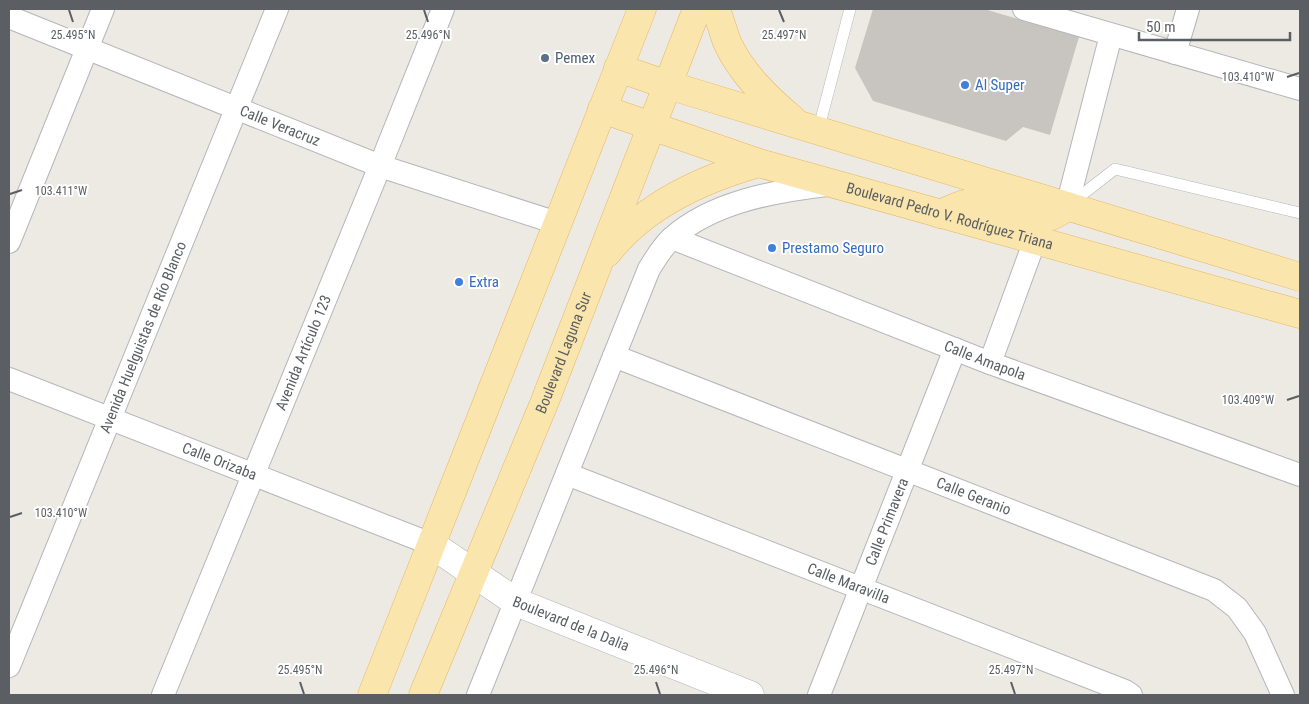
<svg xmlns="http://www.w3.org/2000/svg" width="1309" height="704" viewBox="0 0 1309 704" font-family="'Roboto Condensed',sans-serif">
<rect width="100%" height="100%" fill="#edeae3"/>
<path fill="#c8c5c0" d="M873,9H984L1079,37L1050,135L1023,127L1006,141L873,101L855,68Z"/>
<g fill="none" stroke-linecap="round" stroke-linejoin="round">
<g stroke="#b4b6ba" stroke-width="12">
<g id="service">
<path d="M818,131L850,9"/>
<path d="M1070,204L1115,169L1300,213"/>
</g>
</g>
<g stroke="#b4b6ba" stroke-width="24">
<g id="minor">
<path d="M1024,9L1300,89"/>
<path id="s1" d="M9,17L380,166L557,223"/>
<path d="M1175,53L1188,9"/>
<path d="M1067,206L1111,35"/>
<path id="s2" d="M672,238L990,363L1300,475"/>
<path d="M9,242L103,9"/>
<path id="s3" d="M614,356L1214,590L1237,608L1255,633L1283,695"/>
<path d="M990,363L1035,240"/>
<path id="s4" d="M9,379L431,544"/>
<path id="s5" d="M567,474L1125,691L1131,695"/>
<path id="s6" d="M9,666L277,9"/>
<path id="s7" d="M163,695L380,166L443,9"/>
<path d="M478,695L649,269C656,258 662,247 672,238C712,202 775,191 827,185"/>
<path id="s8" d="M819,695L955,349"/>
</g>
</g>
<g stroke="#b4b6ba" stroke-width="29">
<g id="tertiary">
<path id="s9" d="M431,544L516,602L750,695"/>
</g>
</g>
<g stroke="#e8b661" stroke-width="29">
<g id="primary">
<path d="M716,9C720,20 723,31 727,42C741,73 767,98 792,119"/>
<path d="M618,68L668,85L1300,277"/>
<path id="s10" d="M602,109L759,163L1300,314"/>
<path d="M940,214C947,211 965,202 972,203C1009,206 1032,236 1067,206"/>
<path d="M607,253C644,205 702,179 759,163"/>
<path d="M372,695L642,9"/>
<path id="s11" d="M423,695L545,401L697,9"/>
</g>
</g>
<use href="#service" stroke="#fff" stroke-width="11"/>
<use href="#minor" stroke="#fff" stroke-width="22"/>
<use href="#tertiary" stroke="#fff" stroke-width="28"/>
<use href="#primary" stroke="#fae6ac" stroke-width="28"/>
</g>
<path fill="none" stroke="#5b5f63" stroke-width="2" d="M69,10L73,22M424,10L428,22M779,10L784,22M1287,77L1299,73M10,194L22,190M1287,400L1299,396M10,517L22,513M300,682L304,694M656,682L660,694M1011,682L1015,694"/>
<circle fill="#5c6f8a" stroke="#fff" stroke-width="2" cx="545" cy="58" r="5"/>
<g fill="#3f7fe0" stroke="#fff" stroke-width="2">
<circle cx="965" cy="85" r="5"/>
<circle cx="772" cy="248" r="5"/>
<circle cx="459" cy="282" r="5"/>
</g>
<g text-anchor="middle" dominant-baseline="central" stroke-width="4" stroke-linejoin="round" paint-order="stroke">
<g font-size="15" fill="#4e5e75" stroke="#fff" text-anchor="start">
<text x="555" y="58">Pemex</text>
</g>
<g font-size="15" fill="#366cbe" stroke="#fff" text-anchor="start">
<text x="975" y="85">Al Super</text>
<text x="782" y="248">Prestamo Seguro</text>
<text x="469" y="282">Extra</text>
</g>
<g font-size="15" fill="#5b5f63" stroke="#fff">
<text stroke="none"><textPath href="#s1" startOffset="292">Calle Veracruz</textPath></text>
<text stroke="none"><textPath href="#s10" startOffset="364">Boulevard Pedro V. Rodríguez Triana</textPath></text>
<text stroke="none"><textPath href="#s6" startOffset="355">Avenida Huelguistas de Río Blanco</textPath></text>
<text stroke="none"><textPath href="#s7" startOffset="370">Avenida Artículo 123</textPath></text>
<text stroke="none"><textPath href="#s11" startOffset="370">Boulevard Laguna Sur</textPath></text>
<text stroke="none"><textPath href="#s2" startOffset="336">Calle Amapola</textPath></text>
<text stroke="none"><textPath href="#s4" startOffset="226">Calle Orizaba</textPath></text>
<text stroke="none"><textPath href="#s3" startOffset="386">Calle Geranio</textPath></text>
<text stroke="none"><textPath href="#s8" startOffset="186">Calle Primavera</textPath></text>
<text stroke="none"><textPath href="#s5" startOffset="302">Calle Maravilla</textPath></text>
<text stroke="none"><textPath href="#s9" startOffset="162">Boulevard de la Dalia</textPath></text>
</g>
</g>
<g font-size="12" text-anchor="middle" fill="#5b5f63" stroke="#fff" stroke-width="4" stroke-linejoin="round" paint-order="stroke">
<text x="73" y="39">25.495°N</text>
<text x="428" y="39">25.496°N</text>
<text x="784" y="39">25.497°N</text>
<text x="1248" y="81">103.410°W</text>
<text x="61" y="195">103.411°W</text>
<text x="1248" y="404">103.409°W</text>
<text x="61" y="517">103.410°W</text>
<text x="300" y="674">25.495°N</text>
<text x="656" y="674">25.496°N</text>
<text x="1011" y="674">25.497°N</text>
</g>
<rect width="1309" height="704" fill="none" stroke="#5b5f63" stroke-width="20"/>
<path d="M1139 32v8h151v-8" fill="none" stroke="#5b5f63" stroke-width="2.5"/>
<text x="1146" y="32" font-size="15" fill="#5b5f63" stroke="#ffffff" stroke-width="4" paint-order="stroke">50 m</text>
</svg>
